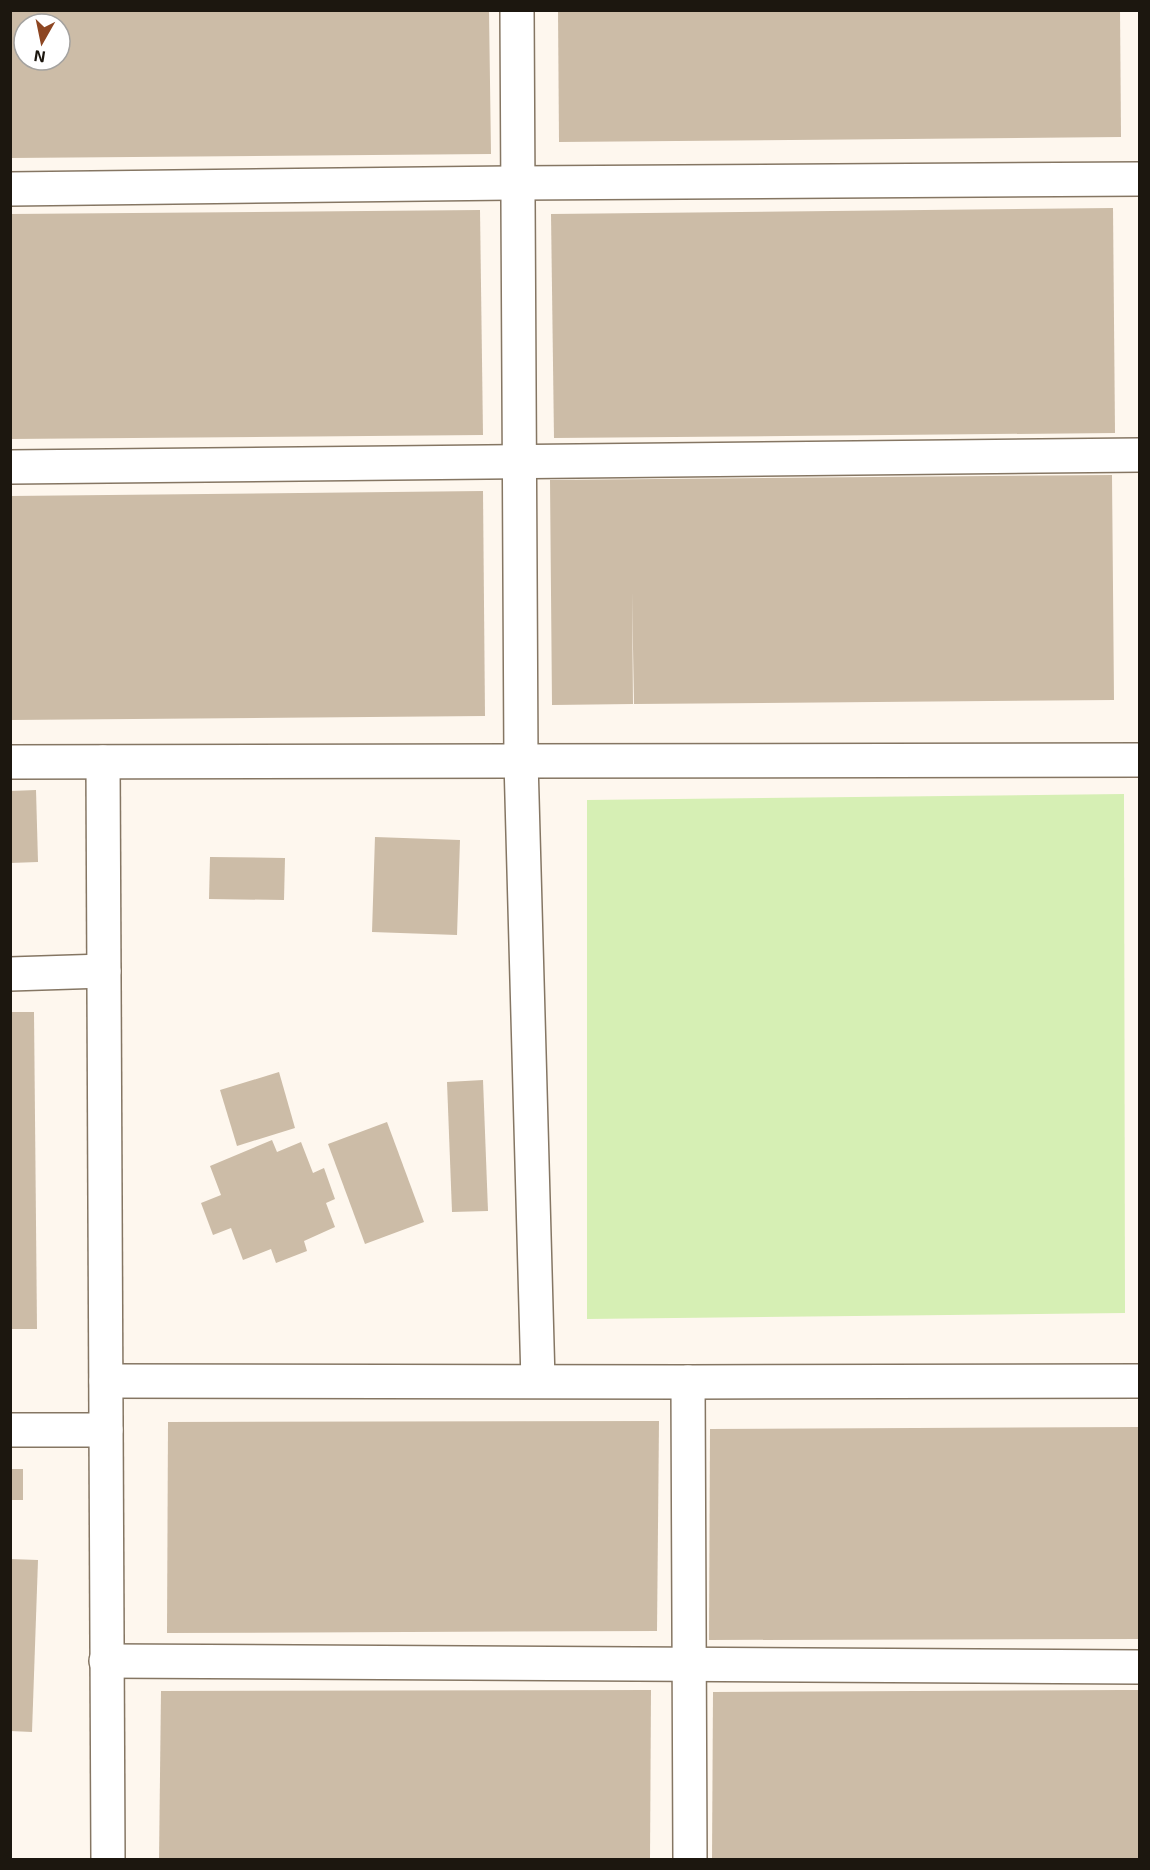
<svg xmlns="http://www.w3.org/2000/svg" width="1150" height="1870" viewBox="0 0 1150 1870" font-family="'Exo 2',sans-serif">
<rect width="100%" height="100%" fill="#fef7ee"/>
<path fill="#d6efb4" d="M1124,794L1125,1313L587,1319V800Z"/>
<g fill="#ccbca7" fill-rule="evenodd">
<path d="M10,10H489L491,154L10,158ZM24,24H60V60H24Z"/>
<path d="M558,10H1120L1121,137L559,142Z"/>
<path d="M1113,208L1115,433L554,438L551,214Z"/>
<path d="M480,210L483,435L10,439V214Z"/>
<path d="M1112,475L1114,700L634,704L632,592L633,704L552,705L550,480Z"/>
<path d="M483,491L485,716L10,720V496Z"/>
<path d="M36,790L38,862L10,863V791Z"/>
<path d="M375,837L460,840L457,935L372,932Z"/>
<path d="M210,857L285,858L284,900L209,899Z"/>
<path d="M10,1012H34L37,1329H10Z"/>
<path d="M279,1072L295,1128L237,1146L220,1090Z"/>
<path d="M483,1080L488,1211L452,1212L447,1082Z"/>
<path d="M387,1122L424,1222L365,1244L328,1144Z"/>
<path d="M272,1140L277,1152L301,1142L313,1173L324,1168L335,1199L326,1203L335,1227L304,1241L307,1251L276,1263L271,1249L243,1260L231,1228L213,1235L201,1203L221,1195L210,1166Z"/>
<path d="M659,1421L657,1631L167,1633L168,1422Z"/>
<path d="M1140,1427V1639L709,1640L710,1429Z"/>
<rect x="10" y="1469" width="13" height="31"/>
<path d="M10,1559L38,1560L32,1732L10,1731Z"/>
<path d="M651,1690L650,1860H159L161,1691Z"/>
<path d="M1122,1690H1140V1860H712L713,1692Z"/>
</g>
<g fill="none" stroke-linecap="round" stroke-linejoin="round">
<g stroke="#857663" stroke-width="36">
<g id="minor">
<path d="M517,10L521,761L538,1381"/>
<path d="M10,189L518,183L1140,179"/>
<path d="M10,467L1140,455"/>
<path d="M10,762L1140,760"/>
<path d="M103,762L108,1860"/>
<path d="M10,974L104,971"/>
<path d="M106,1381L688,1382L1140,1381"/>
<path d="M688,1382L690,1860"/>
<path d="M10,1430H106"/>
<path d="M106,1661L1140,1667"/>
</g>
</g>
<use href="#minor" stroke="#fff" stroke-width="33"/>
</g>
<rect width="1150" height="1870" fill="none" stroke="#1c170f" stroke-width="24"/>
<g transform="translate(42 42) rotate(189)"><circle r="28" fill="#ffffff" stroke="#a4a29f" stroke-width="1.5"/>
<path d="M0-4.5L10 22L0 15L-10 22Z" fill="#8d4622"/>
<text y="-9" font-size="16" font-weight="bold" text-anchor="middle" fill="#1c170f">N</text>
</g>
</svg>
